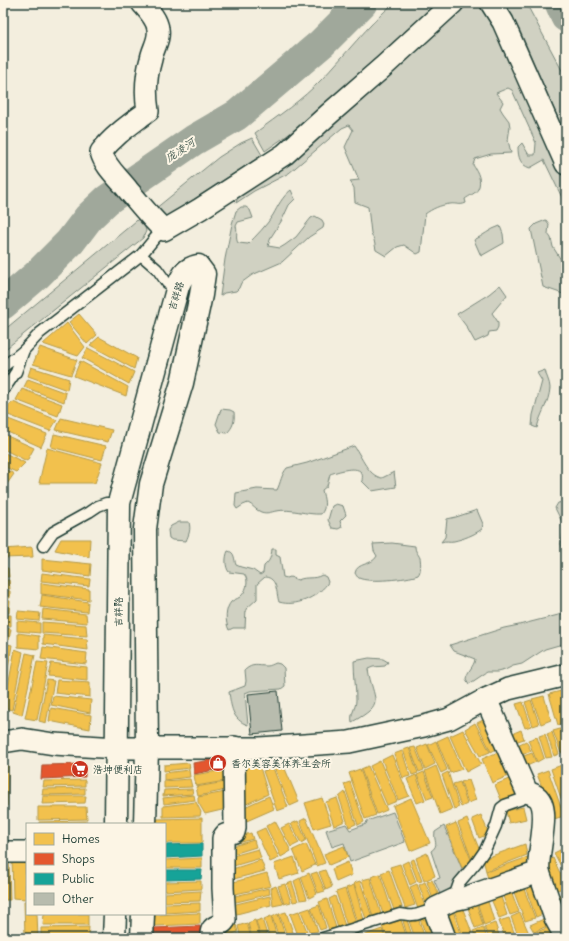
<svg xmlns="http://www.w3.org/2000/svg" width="569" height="941" viewBox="0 0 569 941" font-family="Delius,'LXGW WenKai TC',sans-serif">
<rect width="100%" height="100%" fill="#f3eede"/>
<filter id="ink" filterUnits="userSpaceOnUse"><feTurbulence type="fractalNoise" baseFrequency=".025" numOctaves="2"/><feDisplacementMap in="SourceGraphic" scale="8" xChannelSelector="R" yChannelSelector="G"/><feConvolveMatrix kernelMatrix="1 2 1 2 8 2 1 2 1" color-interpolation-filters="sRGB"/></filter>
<g filter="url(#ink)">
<g fill="#d0d1c2" stroke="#78877b">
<path d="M394,3H437L299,127L265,151L255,133C278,116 302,100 322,79C346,54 367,26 394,3Z"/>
<path d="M505,3H526L566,78V137L520,31Z"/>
<path d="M468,4C477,4 482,6 488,11L566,181V206L544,160L530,168C520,165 518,157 518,147L522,143L529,155H535L536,143L512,90L508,88L496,93L503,102L500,108L503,113L509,121L510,127L508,140L511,153L491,154L475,159L473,165C478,172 482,181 478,189C476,193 469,196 465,199L466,203C460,206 456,203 450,204C440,205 432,209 425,214L421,252L417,254L404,245L397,247L386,256L376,250L374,240L371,233L368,207L355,202L354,188L350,181L359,180L345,147L353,130L349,125L342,128L289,173L254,191L236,203L239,193L461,6Z"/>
<path d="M252,138L262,155L165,218L155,209L219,157L241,143Z"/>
<path d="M291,190L295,199L289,205L282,220L271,237L268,246L280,248L285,245L296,237L311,218L315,216L322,220L324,224L323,228L309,237L282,262L252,275L241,283L239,288L236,291L224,293L220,296L225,259L232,224L236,211L241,207H246L250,210L253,218L238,222L236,226C238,232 235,238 238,243L248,244C257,235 266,226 273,215C278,206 282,197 291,190Z"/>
<path d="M142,216L146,231L143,238L3,351V331Z"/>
<path d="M546,220L549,224L548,234L551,238L553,247L566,268V295L543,287L531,229L536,224Z"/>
<path d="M500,226L503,234L504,243L481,256L474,240C483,236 490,229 500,226Z"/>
<path d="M500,285L507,295L492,313L498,322V327L496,331L489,332L488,336L475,342L466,326L457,314L489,294Z"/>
<path d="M545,370C546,376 550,382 550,388C549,403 540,414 537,428L532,426L533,415L542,381L537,373Z"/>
<path d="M221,409L230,410L234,412C235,421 233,427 227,433L220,432L216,424Z"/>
<path d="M354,446C362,457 368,476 382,478L394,472L396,487L372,491L362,481C362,479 363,476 362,474C359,464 336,472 330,474L327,486L322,490C324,499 327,507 321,514C306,515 292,508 276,511C271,512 267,514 261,512C255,510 253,505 248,503L243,505L237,509L235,506L236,493L257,489L277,490C281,482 281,475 287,468L307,463Z"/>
<path d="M563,502L566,505V558L561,544L564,531L562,522L555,508L558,503Z"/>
<path d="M336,504L343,506L346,515L340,521L342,527L338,529L332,528L328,520L332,506Z"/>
<path d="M477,510L483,524L482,529C474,535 463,539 454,541C449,542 446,540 441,542L445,537L447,519L456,517Z"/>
<path d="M179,522H189C191,530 189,534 186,541L172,540L169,538L168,530L171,526Z"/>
<path d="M392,543L415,546C415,552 418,553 420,558C421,563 421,572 418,575C408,579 368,583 359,578C357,577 356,575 355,573C357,562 372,566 377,556L374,551L373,544Z"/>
<path d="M272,549H276V555L280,557L283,577L287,578L290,577L298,580C307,576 313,580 322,575L326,577L328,582L327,584C316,598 296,607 279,602C276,593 278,578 265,577L257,584V599L246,609L245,628H233L229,630C225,622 225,609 231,602C233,600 237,599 240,597C246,592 250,581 244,574L229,572C225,567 225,557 228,551C235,552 234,559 236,565L241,567L253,570L260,575L263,573L264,566C270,561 271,557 272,549Z"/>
<path d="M566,613V643L545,649L522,664L513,666L505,670L497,672H487L469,684L466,679C467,671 474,667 475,659L454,651L450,645L504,628L519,625Z"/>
<path d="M369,658L383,659L388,662L385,666L373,667L368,669C373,701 387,703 352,722C350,713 356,709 356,700C356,688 354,674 354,661Z"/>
<path d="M276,663L280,664L284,668L285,686L281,689L250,691L245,693L248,725C232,720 231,706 229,692L245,686L246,681L245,670C253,663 257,666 267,666C270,666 273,664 276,663Z"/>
<path d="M393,812L405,842L350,862L344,843L332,847L326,830L346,824L350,830L366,824L367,821Z"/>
<path d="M444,826L463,871L455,885L443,901L434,880L440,878L431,851C440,845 433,841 435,832Z"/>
</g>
<g fill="#f2c14e" stroke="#b39946">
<path d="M79,314L97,335L87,344L69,322Z"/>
<path d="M67,323L85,347L78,356L43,344Z"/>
<path d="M99,337L137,358L134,369L90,345Z"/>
<path d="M40,347L77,360L71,375L33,364Z"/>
<path d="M88,348L134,372L129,384L82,358Z"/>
<path d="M80,361L128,387L126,396L74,376Z"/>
<path d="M31,367L69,379L67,390L28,376Z"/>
<path d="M28,379L66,393L64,402L24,387Z"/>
<path d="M22,389L62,404L58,416L16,400Z"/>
<path d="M13,402L57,420L50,431L3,413L6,408Z"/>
<path d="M3,417L47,434L41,447L3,430Z"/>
<path d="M61,418L112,430L108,442L56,430Z"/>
<path d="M3,434L34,448L27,461L3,449Z"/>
<path d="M54,434L106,446L102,460L51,447Z"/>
<path d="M47,448L102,463L95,483H39Z"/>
<path d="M3,452L25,463L16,472L3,466Z"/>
<path d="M3,468L14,474L7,484L3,482Z"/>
<path d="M61,539H90L89,557L55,550Z"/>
<path d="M32,547L33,557L3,558V549Z"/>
<path d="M42,559L91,564L90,576L42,570Z"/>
<path d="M3,568H8L9,577H3Z"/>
<path d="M42,573L90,579L89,586L41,581Z"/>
<path d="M3,580H9L10,589L3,588Z"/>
<path d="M41,583L89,589V600L41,594Z"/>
<path d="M3,590L10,591V598L3,597Z"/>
<path d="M42,595L88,602L87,612L40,607Z"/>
<path d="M3,600L10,601L9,613L3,612Z"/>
<path d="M43,609L86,614L87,623L42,619Z"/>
<path d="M18,611L40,613L39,621L17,619Z"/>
<path d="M3,615H11V626L3,625Z"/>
<path d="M17,621L40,623V633L17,631Z"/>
<path d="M42,622L86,625L87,636L42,633Z"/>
<path d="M3,628L11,629L9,640L3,639Z"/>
<path d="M18,633L39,636V649L18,647Z"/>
<path d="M43,635L87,639L88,650L43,644Z"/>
<path d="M3,643L12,645L3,699Z"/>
<path d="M43,647L87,653L86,664L41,659Z"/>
<path d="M15,649L23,652L12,710L4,708Z"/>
<path d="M26,653L35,655L22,715L13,712Z"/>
<path d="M37,662L48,663L37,720L25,718Z"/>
<path d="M51,663L87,667V680L48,676Z"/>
<path d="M47,680L54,681L46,723L39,721Z"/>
<path d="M57,680L90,682V697L55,693Z"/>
<path d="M561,691L566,706V722L558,725L549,694Z"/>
<path d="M53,696L91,700L90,713L51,705Z"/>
<path d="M544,696L551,720L541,724L532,699Z"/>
<path d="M531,700L539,724L533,726L525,702Z"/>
<path d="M523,702L531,726L525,728L516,704Z"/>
<path d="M51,708L91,715L90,729L49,721Z"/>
<path d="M485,719L500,747L491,752L477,723Z"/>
<path d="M475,723L490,752L480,756L465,729Z"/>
<path d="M566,727V743L561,728Z"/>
<path d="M560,729L566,748V751L561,753L553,731Z"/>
<path d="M463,730L481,764L466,772L450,736Z"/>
<path d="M521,730L524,739L512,743L509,735Z"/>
<path d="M552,732L559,754L554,756L547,734Z"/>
<path d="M545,734L552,757L546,758L539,736Z"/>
<path d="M448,736L462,769L450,773L437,741Z"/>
<path d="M537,737L544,758L537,762L528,740Z"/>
<path d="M436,741L447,770L441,773L428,745Z"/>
<path d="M526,741L531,751L517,757L513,747Z"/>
<path d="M427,744L435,764L425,769L417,748Z"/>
<path d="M415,747L424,770L419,772L410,748Z"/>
<path d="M409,748L418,773L412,775L403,750Z"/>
<path d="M402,751L410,776L403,778L394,754Z"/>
<path d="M498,752L508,776L492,783L482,759Z"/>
<path d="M532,753L536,762L522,768L518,758Z"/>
<path d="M392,755L409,796L398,800L382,760Z"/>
<path d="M380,761L397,801L387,805L370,766Z"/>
<path d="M189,763L190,768L164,771V765Z"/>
<path d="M259,764L268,794L240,807V768Z"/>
<path d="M283,764L299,802L290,806L274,767Z"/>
<path d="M562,765L566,776V813L551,769Z"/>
<path d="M3,766H8L7,806H3Z"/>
<path d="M368,766L387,810L377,814L361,769Z"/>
<path d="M436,766L452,809L440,814L425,771Z"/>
<path d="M273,768L288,807L277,811L263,771Z"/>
<path d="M360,769L376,815L365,819L349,773Z"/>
<path d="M189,770L190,777L164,780V773Z"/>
<path d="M224,770L225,781L196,786L194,775Z"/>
<path d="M548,770L564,816L554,819L537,774Z"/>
<path d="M424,772L433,797L427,799L417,775Z"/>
<path d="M448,772L459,807L454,809L442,775Z"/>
<path d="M416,775L425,800L417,803L407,779Z"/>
<path d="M511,778L518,795L502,802L495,785Z"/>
<path d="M190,779L192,787L164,788V781Z"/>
<path d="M85,780V786L43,787L44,781Z"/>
<path d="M469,780L476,800L468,803L461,782Z"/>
<path d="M225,782L226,790L198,796L196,787Z"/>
<path d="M350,782L364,822L358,825L344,784Z"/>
<path d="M460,782L467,804L461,807L453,784Z"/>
<path d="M85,788V794L42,795L43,789Z"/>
<path d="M192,789L193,794L163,796L164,790Z"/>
<path d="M226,792V809L205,814L198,802V797Z"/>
<path d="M345,792L356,824L349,827L339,797Z"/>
<path d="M194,795L195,800L164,804L163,798Z"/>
<path d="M43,796H86L85,803L42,804Z"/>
<path d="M269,796L274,809L242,823L240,809Z"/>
<path d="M322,798L331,824L314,829L305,803Z"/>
<path d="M337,798L345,821L334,826L326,802Z"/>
<path d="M411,798L430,843L410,851L393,806Z"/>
<path d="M196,802L201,812L200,816L163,817V806Z"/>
<path d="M38,807H86L87,819L38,820Z"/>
<path d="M523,807L526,819L509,823L506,811Z"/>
<path d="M481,815L489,834L479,838L472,819Z"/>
<path d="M202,818V843H165V824H157V819Z"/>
<path d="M306,818L325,863L317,866L300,821Z"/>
<path d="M467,819L480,851L472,860L458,823Z"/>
<path d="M87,821V824H39V822Z"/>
<path d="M275,821L291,851L281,857L266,826Z"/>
<path d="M298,821L306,840L301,843L291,824Z"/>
<path d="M456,823L472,862L462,868L446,827Z"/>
<path d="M289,824L299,843L291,847L281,828Z"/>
<path d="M265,828L279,858L270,862L256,832Z"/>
<path d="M251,833L253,839L230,845L231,838Z"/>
<path d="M254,840L256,847L230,855V847Z"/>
<path d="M306,844L315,865L302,871L293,850Z"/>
<path d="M525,844L527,855L486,871L483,859Z"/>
<path d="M344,846L348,857L329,865L324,854Z"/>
<path d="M564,848L566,852V876L554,853Z"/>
<path d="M258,849L261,858L230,867L229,857Z"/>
<path d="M427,853L435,876L424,881L416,858Z"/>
<path d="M12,857H25L26,899L13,898Z"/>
<path d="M294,857L299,873L279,879L274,864Z"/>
<path d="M528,857L532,869L490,884L486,872Z"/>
<path d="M202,858V868H165V860Z"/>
<path d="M553,858L566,886L556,891L542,863Z"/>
<path d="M3,859H9L10,900H3Z"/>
<path d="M414,859L422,881L418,882L410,861Z"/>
<path d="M261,860L265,871L230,880L229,870Z"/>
<path d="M408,861L416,882L410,885L402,864Z"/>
<path d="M348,862L352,875L336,882L332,869Z"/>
<path d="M400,864L415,905L405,908L390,867Z"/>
<path d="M325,870L332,887L326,890L319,872Z"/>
<path d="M389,870L402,907L394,910L381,873Z"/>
<path d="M317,872L325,891L318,893L311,874Z"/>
<path d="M267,873L271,886L231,895L230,883Z"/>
<path d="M309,873L317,894L309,898L301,877Z"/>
<path d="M380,874L392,911L383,914L371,877Z"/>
<path d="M300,878L307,899L300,900L294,881Z"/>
<path d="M370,878L381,914L373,917L362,880Z"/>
<path d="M432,880L441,900L434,902L427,882Z"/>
<path d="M533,880L545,913L536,917L524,884Z"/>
<path d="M201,881V889L165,891V882Z"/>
<path d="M360,881L372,917L366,919L354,883Z"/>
<path d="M292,882L298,901L293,902L287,884Z"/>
<path d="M425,882L433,903L427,906L419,885Z"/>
<path d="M285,884L291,902L284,904L278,886Z"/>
<path d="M417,884L425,907L418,909L410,887Z"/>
<path d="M522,884L535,918L525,921L512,887Z"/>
<path d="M354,885L364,920L357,922L346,888Z"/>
<path d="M276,886L283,904L273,906L271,888Z"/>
<path d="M269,888L270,894L232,903L231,897Z"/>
<path d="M510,888L519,912L510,915L501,891Z"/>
<path d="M345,889L356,923L347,926L336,892Z"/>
<path d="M201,891L200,901L165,902V893Z"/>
<path d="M499,891L507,915L499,918L489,894Z"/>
<path d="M566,892V915L557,896Z"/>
<path d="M486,895L494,921L484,925L476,898Z"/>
<path d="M270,896L271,905L233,915L232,905Z"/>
<path d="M335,896L345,926L338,928L329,899Z"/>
<path d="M327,899L336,928L329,930L319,902Z"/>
<path d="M475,899L483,925L475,928L466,902Z"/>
<path d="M24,901H27V914H37L38,938H25Z"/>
<path d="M200,903V911L165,913V904Z"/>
<path d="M461,904L472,933L463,936L453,907Z"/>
<path d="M319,905L326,928L320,930L311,908Z"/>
<path d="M452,907L461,937L458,938H452L443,911Z"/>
<path d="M310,908L318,931L310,933L301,911Z"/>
<path d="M299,911L308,934L299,938L290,914Z"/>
<path d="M286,912L295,938H288L279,914Z"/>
<path d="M200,913V924L154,926L155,915Z"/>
<path d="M520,913L531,938H519L511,917Z"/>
<path d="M44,914H88V925H43Z"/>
<path d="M278,914L286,938H279L272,917Z"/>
<path d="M271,916L277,938H270L264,919Z"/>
<path d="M429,916L436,938H427L420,919Z"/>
<path d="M418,918L425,938H415L409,921Z"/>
<path d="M509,918L516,938H505L499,921Z"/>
<path d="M546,918L549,925L534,932L530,925Z"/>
<path d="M262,919L268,938H261L256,921Z"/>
<path d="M255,920L260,938H252L248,923Z"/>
<path d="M401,920L407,938H386L382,926Z"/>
<path d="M407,920L413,938H408L403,921Z"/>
<path d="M247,923L251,938H241L238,926Z"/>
<path d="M495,923L500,938H489L484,927Z"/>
<path d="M236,925L238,932L222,938H216V932Z"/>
<path d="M89,927L88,938H41V928Z"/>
<path d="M483,927L487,938H476L473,931Z"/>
<path d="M549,927L553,938H537L534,933Z"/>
<path d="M382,929L385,938H363L362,936Z"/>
<path d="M358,932L361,938H349V936Z"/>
<path d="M200,934V938H154V935Z"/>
<path d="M238,934L239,938H228Z"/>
</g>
<g fill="#e4572e" stroke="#a94f30">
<path d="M223,758L224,768L194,774L193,763Z"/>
<path d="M85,764V777L41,779L42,765Z"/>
<path d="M200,926V933H155L154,928Z"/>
</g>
<g fill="#17a398" stroke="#19847a">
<path d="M202,844V856L165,858V845Z"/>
<path d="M165,870H202L201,879L165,880Z"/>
</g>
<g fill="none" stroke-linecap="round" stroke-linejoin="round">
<g stroke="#a0a89b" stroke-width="31">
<path d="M560,3L566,17"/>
<path d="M3,304L37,275L70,242L89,217L107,200L194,140L237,115L322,43L362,3"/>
</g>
</g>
<path fill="#b8bcae" stroke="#1f3d34" d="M278,691L282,731L252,734L248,694Z"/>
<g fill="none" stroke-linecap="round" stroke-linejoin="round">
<g stroke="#1f3d34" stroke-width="13">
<g id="service">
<path d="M141,255L157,269L167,283L178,286"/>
<path d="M3,367L23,351"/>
<path d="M3,391L16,372L24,350L40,333L141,255L155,238L164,230"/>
<path d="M43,546L53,532L89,512L98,506L106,503H119"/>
<path d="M453,900L459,883L476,863L485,850L496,826L501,808L505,805L522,799L527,792"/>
<path d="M323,938L400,914C404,914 409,916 413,915C421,915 428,908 435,912"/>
</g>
</g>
<g stroke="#1f3d34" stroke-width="24">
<g id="minor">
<path d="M142,3C148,10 157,19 158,29C160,40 153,48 151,59C146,76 145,93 148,111C131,124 114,135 101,152C105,167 119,178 128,190C140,204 151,218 164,230L200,209L285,154L329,114L383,67L453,3"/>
<path d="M491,3L503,22L566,164"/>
<path d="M3,742L22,739L54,744L117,748H260L349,742L424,726L449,719L486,699L508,689L566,675"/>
<path d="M3,852H27"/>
<path d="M539,872L555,918L566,938"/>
<path d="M211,938C210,923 219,929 225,920L223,888V838L225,835L234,832L235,828L234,747"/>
<path d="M445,938L436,914V908L453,900L467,897L539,872C536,853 553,808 536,796C533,794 530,793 527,792L486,699"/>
</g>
</g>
<g stroke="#1f3d34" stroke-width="25">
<g id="primary">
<path d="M116,824L119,503L178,286C183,275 185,269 198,266L204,274L201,295L182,383L151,484L145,529L147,748L145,824"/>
<path d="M114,938L115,914"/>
<path d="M142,938L143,914"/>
</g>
</g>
<use href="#service" stroke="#fcf5e5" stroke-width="10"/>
<use href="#minor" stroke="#fcf5e5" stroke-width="21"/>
<use href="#primary" stroke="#fcf5e5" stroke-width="22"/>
</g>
</g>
<defs>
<g id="shop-disc" transform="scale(0.9)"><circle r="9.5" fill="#c8321e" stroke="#fcf5e5"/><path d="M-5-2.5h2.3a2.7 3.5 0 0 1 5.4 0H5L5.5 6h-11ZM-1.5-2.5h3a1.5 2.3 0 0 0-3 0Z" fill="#fff"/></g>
<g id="supermarket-disc" transform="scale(0.9)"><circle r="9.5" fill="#c8321e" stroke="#fcf5e5"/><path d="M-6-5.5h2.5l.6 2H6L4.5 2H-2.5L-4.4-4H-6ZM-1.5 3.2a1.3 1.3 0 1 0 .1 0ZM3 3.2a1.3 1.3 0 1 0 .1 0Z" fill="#fff"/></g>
</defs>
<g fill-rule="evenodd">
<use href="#shop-disc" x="218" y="763"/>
<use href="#supermarket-disc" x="80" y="769"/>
</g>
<g text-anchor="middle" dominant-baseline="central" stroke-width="4" stroke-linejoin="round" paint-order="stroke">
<g font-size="10" fill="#1f3d34" stroke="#fcf5e5">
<text transform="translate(176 296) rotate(-72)">吉祥路</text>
<text transform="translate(118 612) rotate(-90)">吉祥路</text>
</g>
<g font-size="10" fill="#1f3d34" stroke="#fcf5e5" text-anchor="start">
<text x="231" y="763">香尔美容美体养生会所</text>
<text x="93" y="769">浩坤便利店</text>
</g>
<g font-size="11" font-style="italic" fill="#465d53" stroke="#fcf5e5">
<text transform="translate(180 150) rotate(-34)">庞凌河</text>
</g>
</g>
<rect width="569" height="941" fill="none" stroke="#fcf5e5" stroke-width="16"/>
<rect x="8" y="8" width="553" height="925" fill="none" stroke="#1f3d34" stroke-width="1.5" filter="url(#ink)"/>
<rect x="26" y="823" width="140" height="92" fill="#fcf5e5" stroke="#a4ab9e"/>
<rect x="34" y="833" width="20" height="12" fill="#f2c14e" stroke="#a4ab9e"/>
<text x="62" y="843" font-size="12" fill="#1f3d34">Homes</text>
<rect x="34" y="853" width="20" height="12" fill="#e4572e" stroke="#a4ab9e"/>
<text x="62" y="863" font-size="12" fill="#1f3d34">Shops</text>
<rect x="34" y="873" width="20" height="12" fill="#17a398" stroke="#a4ab9e"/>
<text x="62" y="883" font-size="12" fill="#1f3d34">Public</text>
<rect x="34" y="893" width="20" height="12" fill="#b8bcae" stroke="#a4ab9e"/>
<text x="62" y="903" font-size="12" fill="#1f3d34">Other</text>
</svg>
